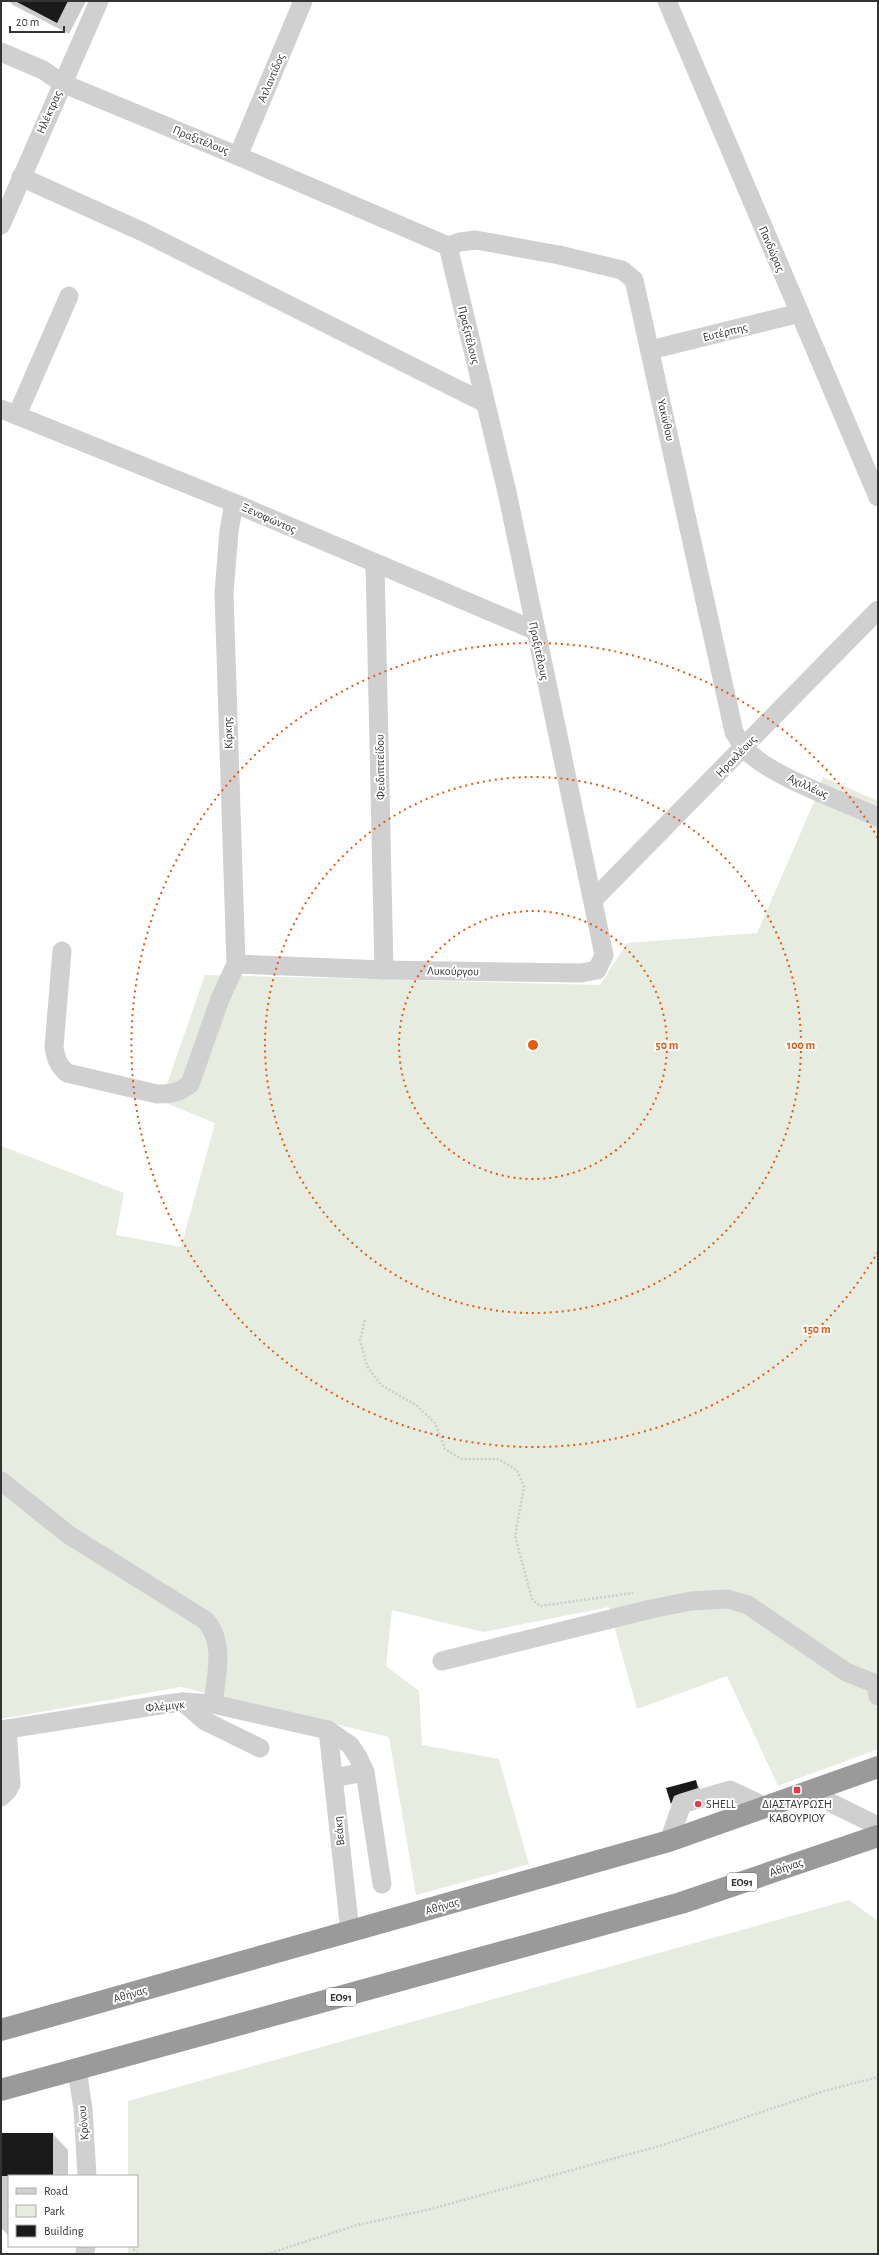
<svg xmlns="http://www.w3.org/2000/svg" width="879" height="2255" viewBox="0 0 879 2255" font-family="'Alegreya Sans',sans-serif">
<rect width="100%" height="100%" fill="#fff"/>
<g fill="#e6ecdf">
<path d="M823,777L878,801V1749L778,1786L727,1676L637,1709L609,1607L483,1632L392,1610L386,1666L419,1691L422,1745L499,1759L529,1864L416,1895L389,1737L181,1687L1,1719V1146L124,1193L116,1235L181,1247L215,1123L161,1101L205,975L600,985L627,943L757,933L814,802Z"/>
<path d="M849,1900L878,1921V2254H128V2246H137V2176H128V2101Z"/>
</g>
<g fill="#0003">
<path d="M9,1H86L69,34L13,5Z"/>
<path d="M696,1782L701,1791L675,1806L671,1803L668,1789Z"/>
<path d="M1,2134H53L68,2150V2176H9V2236L1,2228Z"/>
</g>
<g fill="#1a1a1a">
<path d="M15,1H68L57,23Z"/>
<path d="M696,1780L698,1788L679,1794L674,1796L671,1804L666,1788Z"/>
<rect x="1" y="2133" width="52" height="43"/>
</g>
<g fill="none" stroke-linecap="round" stroke-linejoin="round">
<g stroke="#cdcdcd" stroke-width="2.5" stroke-dasharray="2 2" stroke-linecap="butt">
<path d="M365,1320L360,1340L367,1366L381,1385L416,1405L435,1423L445,1449L461,1459H498L517,1470L524,1487L515,1536L532,1599L540,1606L633,1593"/>
<path d="M131,2246L137,2254"/>
<path d="M267,2254L357,2225L427,2210L663,2145L824,2091L878,2077"/>
</g>
<g stroke="#d0d0d0" stroke-width="19">
<path d="M667,1L878,497"/>
<path d="M1,52L43,70L62,83L238,156L448,246L507,492L604,955L597,970L581,973L384,970L236,964"/>
<path d="M238,156L303,1"/>
<path d="M21,177L143,232L485,403"/>
<path d="M1,225L99,1"/>
<path d="M448,246L460,242L476,240L559,255L622,270L634,280L734,732C737,737 740,743 744,748C769,776 842,801 878,817"/>
<path d="M650,350L800,313"/>
<path d="M1,409L234,503L534,630"/>
<path d="M17,415L69,296"/>
<path d="M375,564L384,970"/>
<path d="M593,900L878,610"/>
<path d="M62,951L54,1047C56,1059 58,1065 67,1073L157,1094C171,1094 179,1093 190,1084L220,999L236,964L224,593L229,531L234,503"/>
<path d="M1,1481L69,1535L205,1620C226,1642 216,1676 213,1704"/>
<path d="M442,1661L651,1609L691,1601L728,1599L748,1605L846,1672L876,1684L878,1696"/>
<path d="M183,1702L205,1721L260,1748"/>
<path d="M1,1730L160,1705L183,1702L213,1704L328,1730L350,1745L358,1757L365,1772"/>
<path d="M328,1730L350,1932"/>
<path d="M333,1778L365,1772L382,1884"/>
<path d="M811,1793L878,1826"/>
<path d="M1,1797L8,1790L11,1784L7,1729"/>
<path d="M669,1841L682,1804L730,1790L768,1808"/>
<path d="M77,2070L83,2109L87,2176"/>
<path d="M85,2254L86,2246"/>
</g>
<g stroke="#9a9a9a" stroke-width="22">
<path d="M1,2030L669,1841L878,1767"/>
<path d="M1,2090L681,1903L878,1836"/>
</g>
</g>
<g fill="none" stroke="#e8590c" stroke-width="2" stroke-dasharray="2 4">
<circle cx="533" cy="1045" r="134"/>
<circle cx="533" cy="1045" r="268"/>
<path d="M878 1252A402 402 0 1 1 878 838"/>
</g>
<g fill="#e63946" stroke="#fff" stroke-width="1.5">
<rect x="793" y="1786" width="8" height="8" rx="2"/>
<circle cx="698" cy="1804" r="4"/>
</g>
<g text-anchor="middle" dominant-baseline="central" stroke-width="4" stroke-linejoin="round" paint-order="stroke">
<g fill="#fff" stroke="#707070" stroke-width="1">
<rect x="727" y="1873" width="30" height="18" rx="3"/>
<rect x="326" y="1988" width="30" height="18" rx="3"/>
</g>
<g font-size="11" font-weight="bold" fill="#333">
<text x="742" y="1882">ΕΟ91</text>
<text x="341" y="1997">ΕΟ91</text>
</g>
<g font-size="12" fill="#333" stroke="#fff">
<text transform="translate(271 78) rotate(-67)">Ατλαντίδος</text>
<text transform="translate(49 112) rotate(-66)">Ηλέκτρας</text>
<text transform="translate(201 140) rotate(22)">Πραξιτέλους</text>
<text transform="translate(772 249) rotate(67)">Πανδώρας</text>
<text transform="translate(725 332) rotate(-14)">Ευτέρπης</text>
<text transform="translate(469 335) rotate(76)">Πραξιτέλους</text>
<text transform="translate(666 420) rotate(77)">Υακίνθου</text>
<text transform="translate(269 518) rotate(24)">Ξενοφώντος</text>
<text transform="translate(539 651) rotate(78)">Πραξιτέλους</text>
<text transform="translate(228 733) rotate(-92)">Κίρκης</text>
<text transform="translate(736 756) rotate(-46)">Ηρακλέους</text>
<text transform="translate(380 767) rotate(-91)">Φειδιππείδου</text>
<text transform="translate(808 786) rotate(25)">Αχιλλέως</text>
<text transform="translate(453 971) rotate(1)">Λυκούργου</text>
<text transform="translate(165 1706) rotate(-6)">Φλέμιγκ</text>
<text transform="translate(339 1831) rotate(-96)">Βεάκη</text>
<text transform="translate(786 1867) rotate(-19)">Αθήνας</text>
<text transform="translate(442 1906) rotate(-16)">Αθήνας</text>
<text transform="translate(130 1994) rotate(-16)">Αθήνας</text>
<text transform="translate(83 2123) rotate(-95)">Κρόνου</text>
</g>
<g font-size="12" fill="#333" stroke="#fff" text-anchor="start">
<text x="706" y="1804">SHELL</text>
<text x="797" y="1804" text-anchor="middle">ΔΙΑΣΤΑΥΡΩΣΗ<tspan x="797" dy="14">ΚΑΒΟΥΡΙΟΥ</tspan></text>
</g>
</g>
<circle cx="533" cy="1045" r="6" fill="#e8590c" stroke="#fff" stroke-width="2"/>
<g font-size="12" text-anchor="middle" font-weight="bold" fill="#e8590c" stroke="#fff" stroke-width="4" stroke-linejoin="round" paint-order="stroke">
<text x="667" y="1049">50 m</text>
<text x="801" y="1049">100 m</text>
<text x="817" y="1333">150 m</text>
</g>
<rect width="879" height="2255" fill="none" stroke="#333333" stroke-width="4"/>
<rect x="8" y="2175" width="130" height="72" fill="#ffffff" stroke="#adadad"/>
<rect x="16" y="2188" width="20" height="6" fill="#d0d0d0" stroke="#adadad"/>
<text x="44" y="2195" font-size="12" fill="#333333">Road</text>
<rect x="16" y="2205" width="20" height="12" fill="#e6ecdf" stroke="#adadad"/>
<text x="44" y="2215" font-size="12" fill="#333333">Park</text>
<rect x="16" y="2225" width="20" height="12" fill="#1a1a1a" stroke="#adadad"/>
<text x="44" y="2235" font-size="12" fill="#333333">Building</text>
<path d="M10 26v6h54v-6" fill="none" stroke="#333333" stroke-width="2"/>
<text x="16" y="26" font-size="12" fill="#333333" stroke="#ffffff" stroke-width="3" paint-order="stroke">20 m</text>
</svg>
